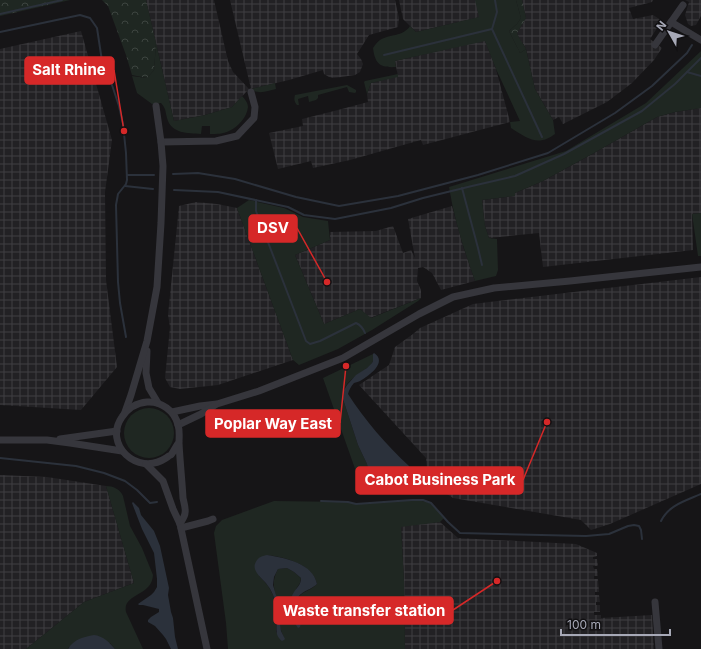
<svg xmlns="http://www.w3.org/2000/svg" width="701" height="649" viewBox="0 0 701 649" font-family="Inter,sans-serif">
<defs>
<pattern id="industrial-grid" width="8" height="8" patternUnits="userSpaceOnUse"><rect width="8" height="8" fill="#222124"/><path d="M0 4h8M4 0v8" fill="none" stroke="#3f3e42"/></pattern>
<pattern id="forest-crowns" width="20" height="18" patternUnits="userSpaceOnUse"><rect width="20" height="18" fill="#1f2722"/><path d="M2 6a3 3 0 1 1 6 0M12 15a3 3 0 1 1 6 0" fill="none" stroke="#3d4440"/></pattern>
</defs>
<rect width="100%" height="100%" fill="#161517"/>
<g fill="url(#industrial-grid)">
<path d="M146,0H214L228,61L233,72L249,89L232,107L205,115L174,121Z"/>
<path d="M230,0H395L399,18L398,27L369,35L357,54L361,59L363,64L360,72L355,75L334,78L329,77L324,74L323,70L289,80L251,89Z"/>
<path d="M399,0H476L480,17L416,32L403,19Z"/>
<path d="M522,0H653L652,2L629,8L633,19L653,15L661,20V22L650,39L662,48L654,60L632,83L607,102L563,124L559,117L553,120L535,89L526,49L524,45L519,38L517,33L526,18Z"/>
<path d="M685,0H701V16L696,25L691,26L688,24L685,15L689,2Z"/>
<path d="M81,31L112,140L105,192L106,280L117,367L81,410L0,405V49Z"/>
<path d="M485,40L496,69L510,122L423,145L421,140L350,160L313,168L311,161L278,169L269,133L303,126L302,119L338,110L368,102L367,94L371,83L398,76L395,61Z"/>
<path d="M701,108V213L692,214L693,250L543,267L539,233L489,238L485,226L482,200L515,196V193L543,181L594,153L657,117L675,112Z"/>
<path d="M196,202L217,204L237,208L293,360L218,385L180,389L170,387L165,378L170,327L168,315L179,206Z"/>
<path d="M452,206L463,246L475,281L441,290L432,273L423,267L418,268L417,281L421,290V298L370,318L360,309L324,324L295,255L330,240V232L376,231L393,226L403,253L411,250L415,258L408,219Z"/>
<path d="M701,277V484L610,524L591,530L581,520L453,498L428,481L426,458L359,385L389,365L395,347L413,334L420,328L473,304Z"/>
<path d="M0,475L47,477L106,486L134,583L84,602L26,649H0Z"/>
<path d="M440,522L458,538L576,544L597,553V556L593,557V559H597L598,566H593L594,569H597L598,576H594V579H598L599,592H595V595H599L600,602H596V605H600V612H594V615H601V618L652,615L654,649H405L404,580L401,526Z"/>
</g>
<g fill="#1f2722" fill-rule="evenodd">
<path d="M475,0H516L521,18L517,24L509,31L520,53L526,49L535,89L553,120L555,134C538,147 527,138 511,128L510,122L520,121L496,69L485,41L395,61L396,67C380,68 375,64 373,48C375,45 377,42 380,40C389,34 403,37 410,26L416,32L479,17Z"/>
<path d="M156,43L174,121L205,115L232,107L242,96C245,99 248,103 248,107C247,117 238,127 229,131C223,134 217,134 210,134V126H202L201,134C188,133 171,134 167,118C165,110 166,109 161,103L152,104L137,93L132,76L147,78L154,70Z"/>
<path d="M701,51V108L675,112L657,117L594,153L543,181L515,193V196L482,200L485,226L489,238L497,239L498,270L496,276L475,281C464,250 454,219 449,187L566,151L646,103Z"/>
<path d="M398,74V77L371,83L367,94L364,82L365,81Z"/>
<path d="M275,83L276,89C267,91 259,95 251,89Z"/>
<path d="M347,85L356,90V92L355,93L349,92L347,87L318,95V98L316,100L309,102L308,96L298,99L299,105H297C294,102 294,98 295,95Z"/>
<path d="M249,200L284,208L303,217L328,221L330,240L295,255L324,324L360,309L371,318L421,298L418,301L372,330L338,349L299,365L293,360L237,208Z"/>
<path d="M701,213V256H698L692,214Z"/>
<path d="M373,354C373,356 374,359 373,361C370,370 348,377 344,390C343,393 343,396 343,399L358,445L367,464L369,474L371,475L359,480L323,378Z"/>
<circle cx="149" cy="433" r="25"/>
<path d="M106,486C113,486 120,489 123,496L130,526L142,548L153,575C152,597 122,593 126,612L143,649H115L110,643L69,647L68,649H26L84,602L134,583Z"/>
<path d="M412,500C432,501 432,504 444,518L440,522L401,527L404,580L405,649H228L226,623L214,533L216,526L222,520L274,501L348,502L356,504ZM267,555C284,557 313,564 317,584C313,588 308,590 303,593C292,600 298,613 301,623L296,625L292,616L296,589L300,583L301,578L294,572L287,568L278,569C270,584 275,591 279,605C283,611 280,615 280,622C279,627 282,633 284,638L276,632C278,609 277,592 259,576Z"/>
</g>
<g fill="url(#forest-crowns)">
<path d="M0,0H70L0,16Z"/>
<path d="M102,0H146L156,43L154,70L147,78L132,75L126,55L108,6Z"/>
<path d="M516,0H522L526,18L517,33C519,39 523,43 526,49L520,53L509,31L517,24L521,18Z"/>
</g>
<g fill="#2b313b">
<path d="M374,353C388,362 369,376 360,381C359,382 356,382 354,383C351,386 349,390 348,394C364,419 387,446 409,466L411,471V479L407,480L402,477H398L381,480H376L369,474L367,464L358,445L343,399L344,390L347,385L356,375L367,368L372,363L373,361V354Z"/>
<path d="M133,502L139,508L141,515L154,531L160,546L169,588L168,595L171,612L173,618L175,637L178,649H171L166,639L163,635L155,626L148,622V620L151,617L159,612V609L143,605H139L138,604L151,595L154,592L157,587V579L154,553L142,529L132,503Z"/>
<path d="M267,555C285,558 313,563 317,584C312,589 303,591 299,596C291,606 303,617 300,627L298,628C291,618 287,603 294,592C297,587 301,585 301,578L294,572L287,568L278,569L274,577L273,585L279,605L282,612L280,624L281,631L285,639L284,640L282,641C274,635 277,627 277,618C277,614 277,610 276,606C275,599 272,591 268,586C263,578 249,571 257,560C260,556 263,556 267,555Z"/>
<path d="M94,635C103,636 109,642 115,649H68C74,639 83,637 94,635Z"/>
</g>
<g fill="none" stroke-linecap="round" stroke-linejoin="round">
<g stroke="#2b313b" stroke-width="2">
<path d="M495,0L497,12L492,29L542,137"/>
<path d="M0,14L62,0"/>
<path d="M0,32L80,15L90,18L97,28L102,61L107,71L113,88L119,106L123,124L126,153L127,180L126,184L118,194L116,205L118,282L120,303L126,337"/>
<path d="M384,55L492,29"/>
<path d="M687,72L701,76"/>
<path d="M173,174L198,173L235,179L296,197L339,206L398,196L478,175L548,153L615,113L652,86L687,53L692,45"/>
<path d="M127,175H154"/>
<path d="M125,186L153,189"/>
<path d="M462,188L478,248L482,265"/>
<path d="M174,190L218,192L288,207L304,215L335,219L391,208L423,198L472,186L515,176L564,154L642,111L675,84L701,58"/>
<path d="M256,200V211L306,341L310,344L320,341L356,323C361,325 363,328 365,333"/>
<path d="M0,458L76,466L104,473L125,481L137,490L150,503L157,502"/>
<path d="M321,501L348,502L356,504L412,500H423L431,503L448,522L460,533L586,536L609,534L628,526L634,525L639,526L641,530L642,539"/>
<path d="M661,521C669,505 685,501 701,494"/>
</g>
<g stroke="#36363c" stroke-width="7">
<path d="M671,22L701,40"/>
<path d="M655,45L683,5"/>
<path d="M161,142L216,141L237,136L254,118L255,107L251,92"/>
<path d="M147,351L146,373L149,388L158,403"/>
<path d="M125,412L131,395L147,341L157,287L161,223L163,166L161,142L156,106"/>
<path d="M172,412L200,406L217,404L259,391L343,358L419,314L453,297L494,288L570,281L701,267"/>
<path d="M178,425L201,414L215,405"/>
<path d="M60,439L117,431"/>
<path d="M0,440H47L70,443L122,451"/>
<path d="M179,442C176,446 174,451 171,455C170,455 166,458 166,458C137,477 103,444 122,417C128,408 136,403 147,402C161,401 175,411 178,425C180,431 179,437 179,443C180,462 182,480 183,498C184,503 186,509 185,513C185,517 181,521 180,524"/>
<path d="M146,464L163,481L173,509L180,524L207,649"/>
<path d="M181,528L208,521L213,519"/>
<path d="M655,602L659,649"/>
</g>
</g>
<path fill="none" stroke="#d62828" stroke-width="1.5" d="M124 131L114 70M327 282L297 228M346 366L340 423M547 422L523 480M497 581L453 610"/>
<g fill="#d62828" stroke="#111012" stroke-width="1.5">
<circle cx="124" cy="131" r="4"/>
<circle cx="327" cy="282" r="4"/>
<circle cx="346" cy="366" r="4"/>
<circle cx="547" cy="422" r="4"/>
<circle cx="497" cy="581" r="4"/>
</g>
<g fill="#d62828" stroke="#d62828" stroke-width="1.5">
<rect x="25" y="57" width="89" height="27" rx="4"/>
<rect x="249" y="215" width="48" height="27" rx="4"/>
<rect x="206" y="410" width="134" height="27" rx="4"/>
<rect x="356" y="467" width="167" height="27" rx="4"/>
<rect x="274" y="597" width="179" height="27" rx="4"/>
</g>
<g font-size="15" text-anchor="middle" font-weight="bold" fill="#fff">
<text x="69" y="75">Salt Rhine</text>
<text x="273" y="233">DSV</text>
<text x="273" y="429">Poplar Way East</text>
<text x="440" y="485">Cabot Business Park</text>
<text x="364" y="616">Waste transfer station</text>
</g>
<g transform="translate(669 32) rotate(309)" stroke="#111012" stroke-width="3" paint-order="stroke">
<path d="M0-3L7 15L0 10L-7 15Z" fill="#a7a9b7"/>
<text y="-6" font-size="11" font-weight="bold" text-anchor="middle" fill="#a7a9b7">N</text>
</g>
<path d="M561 629v6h109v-6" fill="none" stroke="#a7a9b7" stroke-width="2"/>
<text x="567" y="629" font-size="12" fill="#a7a9b7" stroke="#111012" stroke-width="3" paint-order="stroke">100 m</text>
</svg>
